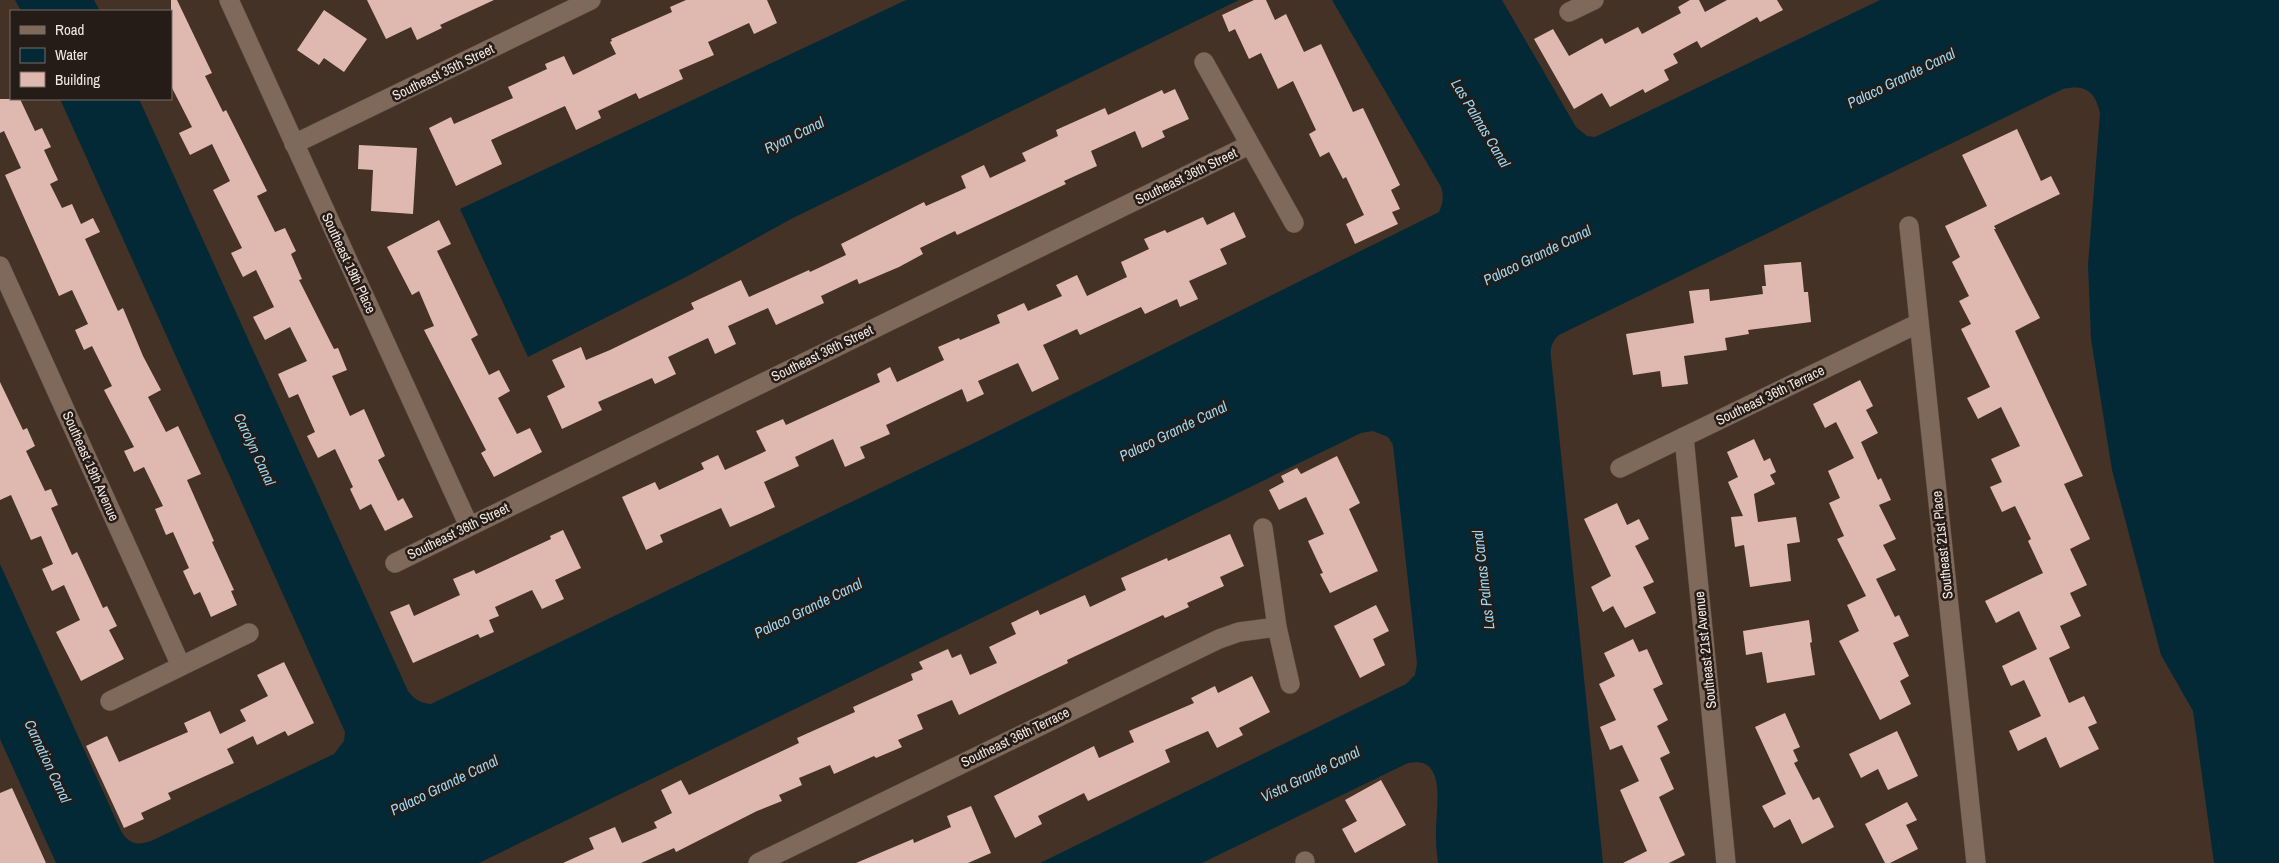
<svg xmlns="http://www.w3.org/2000/svg" width="2279" height="863" viewBox="0 0 2279 863" font-family="'Archivo Narrow',sans-serif">
<rect width="100%" height="100%" fill="#453226"/>
<g fill="#042936">
<path d="M15,0H94L100,11H21Z"/>
<path d="M906,0H1239L791,219L686,277L528,357L460,209Z"/>
<path d="M1332,0H1502L1576,127L1587,136L1595,137L1880,0H2279V863H2214L2193,711L2161,655L2112,470L2091,339L2088,265L2100,113C2095,91 2085,84 2063,89L1559,335C1552,341 1550,348 1551,357L1603,863H1438C1437,855 1436,847 1436,840C1435,821 1441,790 1434,774C1429,762 1419,761 1408,763L1202,863H1040L1406,684L1415,675L1417,663L1393,445L1388,437L1373,431L1361,433L479,863H56L0,739V564L121,831C129,844 137,846 151,841L334,754L344,741L345,732L60,99H139L408,691C415,700 420,703 431,704L972,444L1439,212C1443,203 1444,197 1441,187Z"/>
</g>
<g fill="#dfb9af">
<path d="M171,0H177L212,73L205,76L223,112L226,110L267,191L257,196L275,232L285,228L296,251L291,254L302,279L299,280L334,349L338,348L347,370L332,376L350,416L364,409L385,456L378,460L398,501L403,498L413,517L385,531L371,504L360,510L350,489L353,487L335,449L318,458L307,436L315,432L298,394L289,398L278,374L307,361L290,327L265,340L253,317L274,307L256,270L243,277L231,253L242,248L213,190L230,181L212,144L190,155L179,133L192,127L171,86Z"/>
<path d="M367,0H494L440,25L442,28L417,40L411,27L386,39Z"/>
<path d="M686,0H767L777,23L754,34L749,23L708,42L714,55L679,70L683,79L639,99L636,93L598,111L601,118L576,130L565,106L491,140L502,164L456,186L429,128L451,117L454,124L513,98L508,87L547,69L545,64L564,56L573,75L616,54L610,42L612,41L611,39L672,12L670,7Z"/>
<path d="M1254,0H1266L1275,20L1286,14L1304,52L1321,44L1353,112L1363,108L1400,185L1391,190L1400,209L1392,212L1398,224L1355,244L1346,224L1364,215L1346,177L1343,179L1329,152L1320,157L1309,134L1316,130L1293,81L1278,89L1261,53L1249,59L1235,29L1229,32L1222,15Z"/>
<path d="M1690,0H1699L1705,12L1727,0H1777L1783,10L1760,22L1757,17L1701,48L1697,41L1673,54L1678,63L1664,70L1669,80L1645,93L1643,89L1610,107L1602,93L1574,109L1534,39L1553,29L1569,56L1602,38L1605,44L1638,27L1642,34L1681,13L1678,7Z"/>
<path d="M324,10L367,39L344,72L324,58L319,65L297,50Z"/>
<path d="M1175,89L1189,119L1162,131L1165,137L1142,148L1135,131L1091,151L1097,166L1064,181L1066,184L957,235L955,231L920,248L923,254L899,267L859,284L857,279L821,296L824,303L776,325L768,308L728,326L736,344L715,354L708,338L668,357L676,374L655,384L652,378L598,402L602,410L562,429L547,396L565,387L552,360L581,347L586,360L610,350L694,309L691,303L741,280L749,297L809,270L810,272L846,255L841,244L924,202L926,206L966,188L961,176L984,165L990,178L1026,161L1022,153L1058,136L1056,130L1105,108L1108,115L1162,90L1164,94Z"/>
<path d="M0,99H20L35,131L42,128L51,147L44,150L58,180L50,184L62,208L72,204L81,224L93,218L100,232L85,239L118,311L123,308L143,356L161,390L148,397L166,432L178,426L201,474L187,480L214,541L212,542L234,590L231,591L237,605L211,617L200,592L194,595L183,571L189,568L173,532L166,535L155,509L163,506L144,467L134,472L124,451L134,447L104,390L112,386L92,346L84,350L75,330L88,324L72,290L59,296L5,175L21,168L4,131L0,133Z"/>
<path d="M2017,129L2041,181L2051,176L2060,194L1994,226L1996,229H1994L2040,318L2015,331L2083,476L2064,484L2090,539L2070,549L2087,585L2070,593L2081,616L2060,626L2070,648L2049,658L2069,703L2084,696L2097,723L2088,727L2099,749L2060,768L2046,737L2018,751L2009,731L2041,716L2024,680L2011,686L2002,666L2037,649L2019,611L1996,623L1985,601L2043,573L2028,541L2031,539L2015,506L2002,512L1990,487L2002,482L1991,459L2020,446L2001,407L1978,419L1967,398L1990,387L1961,329L1971,324L1959,301L1969,296L1952,262L1960,257L1945,226L1987,206L1962,155Z"/>
<path d="M359,145L417,148L413,214L371,211L373,170L358,169Z"/>
<path d="M1234,212L1246,237L1220,249L1227,264L1189,281L1198,299L1180,307L1177,299L1145,314L1141,307L1080,335L1077,329L1043,345L1059,379L1032,392L1018,363L978,381L984,394L967,402L962,389L886,425L890,434L860,447L865,458L845,467L833,439L795,457L799,466L764,482L775,507L730,527L721,508L660,535L663,542L646,550L622,497L655,482L659,490L704,469L701,463L718,455L725,470L766,451L756,431L783,419L786,425L880,382L877,374L890,367L897,382L944,360L938,347L959,338L960,340L1000,323L997,315L1024,303L1028,311L1062,296L1056,285L1077,275L1087,296L1127,277L1121,262L1149,249L1144,239L1165,230L1167,233L1203,217L1207,225Z"/>
<path d="M439,220L451,244L437,251L478,335L471,339L489,375L499,370L510,391L498,398L517,434L530,428L542,452L494,477L481,453L486,450L424,330L434,326L419,291L412,295L387,247Z"/>
<path d="M1801,262L1804,292H1808L1811,322L1748,330L1749,334L1725,338L1727,350L1684,356L1688,384L1662,387L1660,371L1633,375L1626,334L1694,323L1689,291L1709,289L1710,301L1763,294L1762,286H1766L1764,265Z"/>
<path d="M1860,380L1873,406L1866,410L1878,433L1861,442L1878,480L1881,478L1891,500L1879,505L1896,539L1883,545L1896,570L1876,579L1895,617L1899,615L1909,636L1893,643L1909,676L1900,681L1911,704L1880,720L1839,641L1859,631L1847,605L1866,596L1837,539L1844,536L1829,503L1840,498L1828,471L1854,458L1836,422L1825,428L1813,404Z"/>
<path d="M0,382L23,430L27,428L35,446L26,451L45,491L51,489L58,505L51,508L72,555L77,552L103,608L107,606L117,626L109,630L124,659L81,681L56,632L80,620L64,585L52,591L42,569L53,564L41,536L31,540L11,495L0,500Z"/>
<path d="M1754,439L1764,461L1770,458L1776,472L1770,475L1775,484L1754,494L1758,522L1796,517L1800,542L1787,544L1791,581L1750,587L1744,545L1735,547L1731,517L1743,516L1728,482L1738,477L1727,452Z"/>
<path d="M1337,456L1360,503L1349,509L1378,571L1330,593L1320,574L1323,573L1308,541L1324,534L1306,497L1279,510L1269,490L1284,482L1281,476L1297,468L1301,474Z"/>
<path d="M1617,503L1627,525L1639,519L1649,539L1635,546L1654,582L1643,587L1656,613L1625,628L1613,606L1603,612L1591,587L1611,576L1584,519Z"/>
<path d="M563,530L581,568L555,580L564,599L542,609L532,590L495,607L499,616L489,620L494,632L480,638L478,634L413,663L390,612L409,604L414,616L460,595L453,579L474,570L476,574L551,539L550,536Z"/>
<path d="M1230,534L1244,566L1220,577L1224,586L1187,603L1189,607L1165,618L1163,615L1067,660L1068,663L959,715L952,700L917,715L923,729L898,740L902,747L876,758L874,756L834,774L830,765L799,778L802,785L779,795L782,801L757,811L676,852L674,848L641,863H563L594,849L589,838L615,827L622,843L657,828L654,822L672,813L661,790L681,780L689,795L799,743L797,738L855,712L853,707L913,680L911,674L923,669L919,662L948,649L952,658L961,654L970,675L997,663L989,647L1016,634L1011,623L1038,610L1040,615L1085,595L1090,607L1126,590L1121,578L1167,558L1168,561Z"/>
<path d="M1376,605L1389,631L1373,639L1385,665L1360,678L1334,626Z"/>
<path d="M1809,620L1812,642L1810,643L1815,675L1767,683L1762,652L1746,655L1743,631Z"/>
<path d="M1633,639L1639,652L1647,649L1663,684L1653,689L1668,720L1657,726L1670,753L1660,758L1674,789L1659,797L1685,855L1669,863H1623L1647,851L1620,790L1639,781L1622,745L1610,750L1600,727L1616,720L1599,684L1615,676L1604,653Z"/>
<path d="M284,662L314,723L288,736L285,731L257,745L253,736L227,749L234,763L168,793L171,799L141,813L144,819L124,828L86,746L107,736L119,762L188,732L184,723L210,711L220,734L246,721L240,710L268,696L257,675Z"/>
<path d="M1252,676L1270,712L1239,728L1243,735L1217,748L1208,731L1165,750L1170,762L1088,801L1084,793L1038,816L1042,824L1015,838L994,796L1094,746L1099,758L1134,742L1129,731L1194,703L1191,698L1215,686L1218,693Z"/>
<path d="M1785,713L1800,747L1793,750L1798,761L1794,763L1813,800L1819,797L1834,827L1802,844L1790,819L1774,828L1762,806L1786,794L1755,727Z"/>
<path d="M1897,731L1918,776L1888,790L1878,769L1861,778L1849,754Z"/>
<path d="M1381,780L1406,825L1355,853L1342,829L1357,821L1345,800Z"/>
<path d="M12,788L46,863H0V793Z"/>
<path d="M1907,802L1917,820L1906,825L1918,849L1890,863H1885L1865,824Z"/>
<path d="M971,806L991,853L968,863H856L913,839L914,843L951,827L947,816Z"/>
</g>
<g fill="none" stroke-linecap="round" stroke-linejoin="round">
<g stroke="#5f4f44" stroke-width="20">
<g id="minor">
<path d="M229,0L469,526"/>
<path d="M1569,12L1594,0"/>
<path d="M1204,62L1294,223"/>
<path d="M294,144L591,0"/>
<path d="M1909,226L1976,863"/>
<path d="M0,266L181,666"/>
<path d="M1684,437L1726,863"/>
<path d="M1620,468L1919,323"/>
<path d="M1263,528L1277,627L1290,684"/>
<path d="M395,563L1249,145"/>
<path d="M110,701L249,633"/>
<path d="M1305,861V863"/>
<path d="M758,863L1219,639L1239,632L1277,627"/>
</g>
</g>
<use href="#minor" stroke="#7e695b" stroke-width="19"/>
</g>
<g text-anchor="middle" dominant-baseline="central" stroke-width="5" stroke-linejoin="round" paint-order="stroke">
<g font-size="14" fill="#f2e6de" stroke="#251c17">
<text transform="translate(443 72) rotate(-26)">Southeast 35th Street</text>
<text transform="translate(1186 176) rotate(-26)">Southeast 36th Street</text>
<text transform="translate(349 263) rotate(65)">Southeast 19th Place</text>
<text transform="translate(822 353) rotate(-26)">Southeast 36th Street</text>
<text transform="translate(1770 395) rotate(-26)">Southeast 36th Terrace</text>
<text transform="translate(91 466) rotate(66)">Southeast 19th Avenue</text>
<text transform="translate(458 531) rotate(-26)">Southeast 36th Street</text>
<text transform="translate(1942 545) rotate(-96)">Southeast 21st Place</text>
<text transform="translate(1705 650) rotate(-96)">Southeast 21st Avenue</text>
<text transform="translate(1015 737) rotate(-26)">Southeast 36th Terrace</text>
</g>
<g font-size="15" font-style="italic" fill="#97d8f5" stroke="#251c17">
<text transform="translate(1901 78) rotate(-26)">Palaco Grande Canal</text>
<text transform="translate(1481 123) rotate(59)">Las Palmas Canal</text>
<text transform="translate(794 135) rotate(-26)">Ryan Canal</text>
<text transform="translate(1537 255) rotate(-26)">Palaco Grande Canal</text>
<text transform="translate(1173 431) rotate(-26)">Palaco Grande Canal</text>
<text transform="translate(255 449) rotate(65)">Carolyn Canal</text>
<text transform="translate(1483 580) rotate(-97)">Las Palmas Canal</text>
<text transform="translate(808 608) rotate(-26)">Palaco Grande Canal</text>
<text transform="translate(48 761) rotate(65)">Carnation Canal</text>
<text transform="translate(1310 774) rotate(-26)">Vista Grande Canal</text>
<text transform="translate(444 785) rotate(-26)">Palaco Grande Canal</text>
</g>
</g>
<rect x="10" y="10" width="162" height="90" fill="#251c17" stroke="#776d67"/>
<rect x="20" y="26" width="25" height="8" fill="#7e695b" stroke="#776d67"/>
<text x="55" y="35" font-size="15" fill="#f2e6de">Road</text>
<rect x="20" y="48" width="25" height="15" fill="#042936" stroke="#776d67"/>
<text x="55" y="60" font-size="15" fill="#f2e6de">Water</text>
<rect x="20" y="72" width="25" height="15" fill="#dfb9af" stroke="#776d67"/>
<text x="55" y="85" font-size="15" fill="#f2e6de">Building</text>
</svg>
